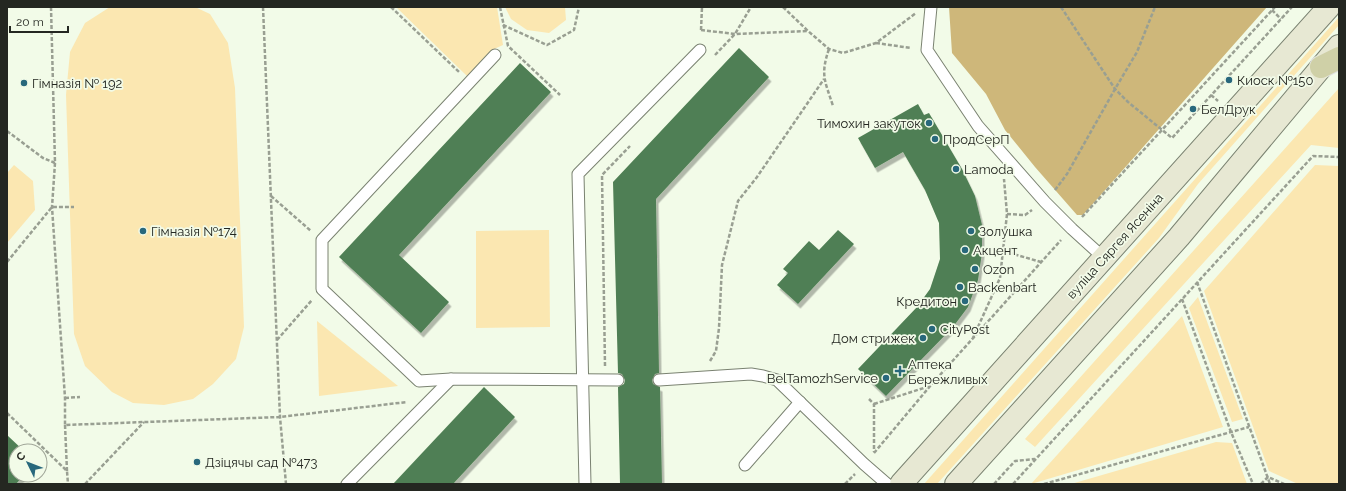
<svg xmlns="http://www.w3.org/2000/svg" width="1346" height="491" viewBox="0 0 1346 491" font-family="Raleway,sans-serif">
<defs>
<filter id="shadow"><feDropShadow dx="2.5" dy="4.5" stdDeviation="0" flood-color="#0004"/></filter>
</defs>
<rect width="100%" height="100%" fill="#f2fbe8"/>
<g fill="#fbe7b1">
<path d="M110,7H195L210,14L228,43L235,88L244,327L236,359L213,384L193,399L164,405L133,403L112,392L85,366L74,334L66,95L70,52L85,23Z"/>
<path d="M396,7H497L503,45L492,50L467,76Z"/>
<path d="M505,7H565L566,20L549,33L527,30L511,19Z"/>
<path d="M1339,17V25L1198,184L1159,238L937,484H924Z"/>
<path d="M1339,88V148L1311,145L1035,447L1025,439Z"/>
<path d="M14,165L33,181L35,210L7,243V173Z"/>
<path d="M1315,165L1339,166V484H1298L1269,471L1204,291Z"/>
<path d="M549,230L550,327L476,328V231Z"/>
<path d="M1198,297L1243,419L1232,422L1189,308Z"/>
<path d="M1182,316L1223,427L1031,484Z"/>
<path d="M317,321L398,386L319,396Z"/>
<path d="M1216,442L1232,443L1247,484H1071Z"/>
</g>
<path fill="#ceb77a" d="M949,7H1267L1083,215H1077L1035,167L1005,130L986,94L952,53Z"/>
<g fill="#507f54" filter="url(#shadow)">
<path d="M739,48L769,77L656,199L659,373L655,374L652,380L653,384L660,387L662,484H620L618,387L624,384L625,380L622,374L618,373L613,182Z"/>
<path d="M520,63L551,92L399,255L449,302L421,333L339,257Z"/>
<path d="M918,104L924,115L929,113L962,169L975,196L982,225V253L978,280L968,307L953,327L886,396L858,369L917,307L930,289L940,259L939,223L925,190L903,152L875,168L858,138Z"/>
<path d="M838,230L854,244L798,304L777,285L788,273L783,269L809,241L819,250Z"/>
<path d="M484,387L515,417L453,484H393Z"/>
<path d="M7,435L24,451H16V475H24L16,484H7Z"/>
</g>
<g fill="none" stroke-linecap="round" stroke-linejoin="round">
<g stroke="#7a8271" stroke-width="13">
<g id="service">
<path d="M931,7L927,50L978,126L1045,202L1072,229L1104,258"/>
<path d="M495,55L322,240V289L419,381L451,379L618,380"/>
<path d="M659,380L751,374L763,376L777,380L864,464L887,484"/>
<path d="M745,465L800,402"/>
<path d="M347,484L451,379"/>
<path d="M585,484L578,174L700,50"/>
</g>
</g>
<g stroke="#7a8271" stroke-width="24">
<g id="secondary">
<path d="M901,484L1329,7"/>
<path d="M956,484L1179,237L1339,46"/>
</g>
</g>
<g stroke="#e0e1e0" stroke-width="24">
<path id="primary" d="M1321,67L1339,58"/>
</g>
<g stroke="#999f92" stroke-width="2.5" stroke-dasharray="4 2" stroke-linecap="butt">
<path d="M51,7L55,163L52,207L65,398V425L280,417L407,402"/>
<path d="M263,7L280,417L286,484"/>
<path d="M391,7L459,72"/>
<path d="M500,7L508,46L560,95"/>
<path d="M783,7L808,31L829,49L843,53L876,43L916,13"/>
<path d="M1061,7L1115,89L1128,102L1172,138L1292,7"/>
<path d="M1272,10L1281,19"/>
<path d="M503,25L547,45L574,30L579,7"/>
<path d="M701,30L735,34L808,31"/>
<path d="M701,30L702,7"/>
<path d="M876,43L911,48"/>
<path d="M829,49C820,75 825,81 833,106"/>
<path d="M715,55L735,34L751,7"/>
<path d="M1211,95L1218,101"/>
<path d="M7,131L43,158L55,163"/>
<path d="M1055,190L1067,174L1115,89L1137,52L1155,7"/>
<path d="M271,196L311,231"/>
<path d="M1007,214L1025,215L1032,210"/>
<path d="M1082,217L1275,7"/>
<path d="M1003,251L1041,262"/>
<path d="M7,262L52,207H74"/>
<path d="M1197,282L1270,484"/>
<path d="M1182,299L1231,432L1253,484"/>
<path d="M973,338L1000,278L1007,214L1004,179"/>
<path d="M277,340L312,300"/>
<path d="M710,361L716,351L719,328L722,265L738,201L757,177L824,79"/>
<path d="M605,366L602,175L630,146"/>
<path d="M65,398L80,397"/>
<path d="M869,399L874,404V452"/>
<path d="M874,404L930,386"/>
<path d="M7,413L67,471L68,484"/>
<path d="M65,425L67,471"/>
<path d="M874,453L931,385L1061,240"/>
<path d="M85,484L144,422"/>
<path d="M845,484L855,474"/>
<path d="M994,484L1015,461L1035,459"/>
<path d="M1013,484L1313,156L1339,157"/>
<path d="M1044,484L1249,427"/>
<path d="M1261,484L1268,477L1284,484"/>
</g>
<use href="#service" stroke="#fff" stroke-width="11"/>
<use href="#secondary" stroke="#e7e8d3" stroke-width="22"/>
<use href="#primary" stroke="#cfd0a7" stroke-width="22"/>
</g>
<g fill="#28687c" stroke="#f2fbe8" stroke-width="1.5">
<circle cx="1229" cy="80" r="4"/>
<circle cx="24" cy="83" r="4"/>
<circle cx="1193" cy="109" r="4"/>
<circle cx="929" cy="123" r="4"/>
<circle cx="935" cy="139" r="4"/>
<circle cx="956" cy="169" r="4"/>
<circle cx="143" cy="231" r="4"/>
<circle cx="971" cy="231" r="4"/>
<circle cx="965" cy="250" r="4"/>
<circle cx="975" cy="269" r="4"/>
<circle cx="960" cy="287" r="4"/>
<circle cx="965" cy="301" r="4"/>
<circle cx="932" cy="329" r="4"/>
<circle cx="923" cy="338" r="4"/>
<path d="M898 365h4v4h4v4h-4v4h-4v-4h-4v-4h4z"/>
<circle cx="886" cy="378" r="4"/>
<circle cx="197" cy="462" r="4"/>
</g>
<g text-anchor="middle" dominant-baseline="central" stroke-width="3.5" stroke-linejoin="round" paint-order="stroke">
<g font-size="13" fill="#242721" stroke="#f2fbe8" text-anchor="start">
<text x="1237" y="80">Киоск №150</text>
<text x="32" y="83">Гімназія № 192</text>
<text x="1201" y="109">БелДрук</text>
<text x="921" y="123" text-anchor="end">Тимохин закуток</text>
<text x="943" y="139">ПродСерП</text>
<text x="964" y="169">Lamoda</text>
<text x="151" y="231">Гімназія №174</text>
<text x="979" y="231">Золушка</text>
<text x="973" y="250">Акцент</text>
<text x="983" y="269">Ozon</text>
<text x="968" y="287">Backenbart</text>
<text x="957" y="301" text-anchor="end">Кредитон</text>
<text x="940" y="329">CityPost</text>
<text x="915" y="338" text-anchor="end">Дом стрижек</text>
<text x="908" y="364">Аптека<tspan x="908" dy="15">Бережливых</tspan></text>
<text x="878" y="378" text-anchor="end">BelTamozhService</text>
<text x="205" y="462">Дзіцячы сад №473</text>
</g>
<g font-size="13" fill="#242721" stroke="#f2fbe8">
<text transform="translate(1115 246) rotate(-48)">вуліца Сяргея Ясеніна</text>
</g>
</g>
<rect width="1346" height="491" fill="none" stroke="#242721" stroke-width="16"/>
<g transform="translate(28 463) rotate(313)"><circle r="19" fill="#f2fbe8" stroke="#a0a698"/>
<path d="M0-3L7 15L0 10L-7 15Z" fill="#28687c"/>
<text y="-6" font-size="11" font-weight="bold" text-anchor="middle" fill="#242721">С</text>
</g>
<path d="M10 26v6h58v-6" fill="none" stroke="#242721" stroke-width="2"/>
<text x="16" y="26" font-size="12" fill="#242721" stroke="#f2fbe8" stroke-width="3" paint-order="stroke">20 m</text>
</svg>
